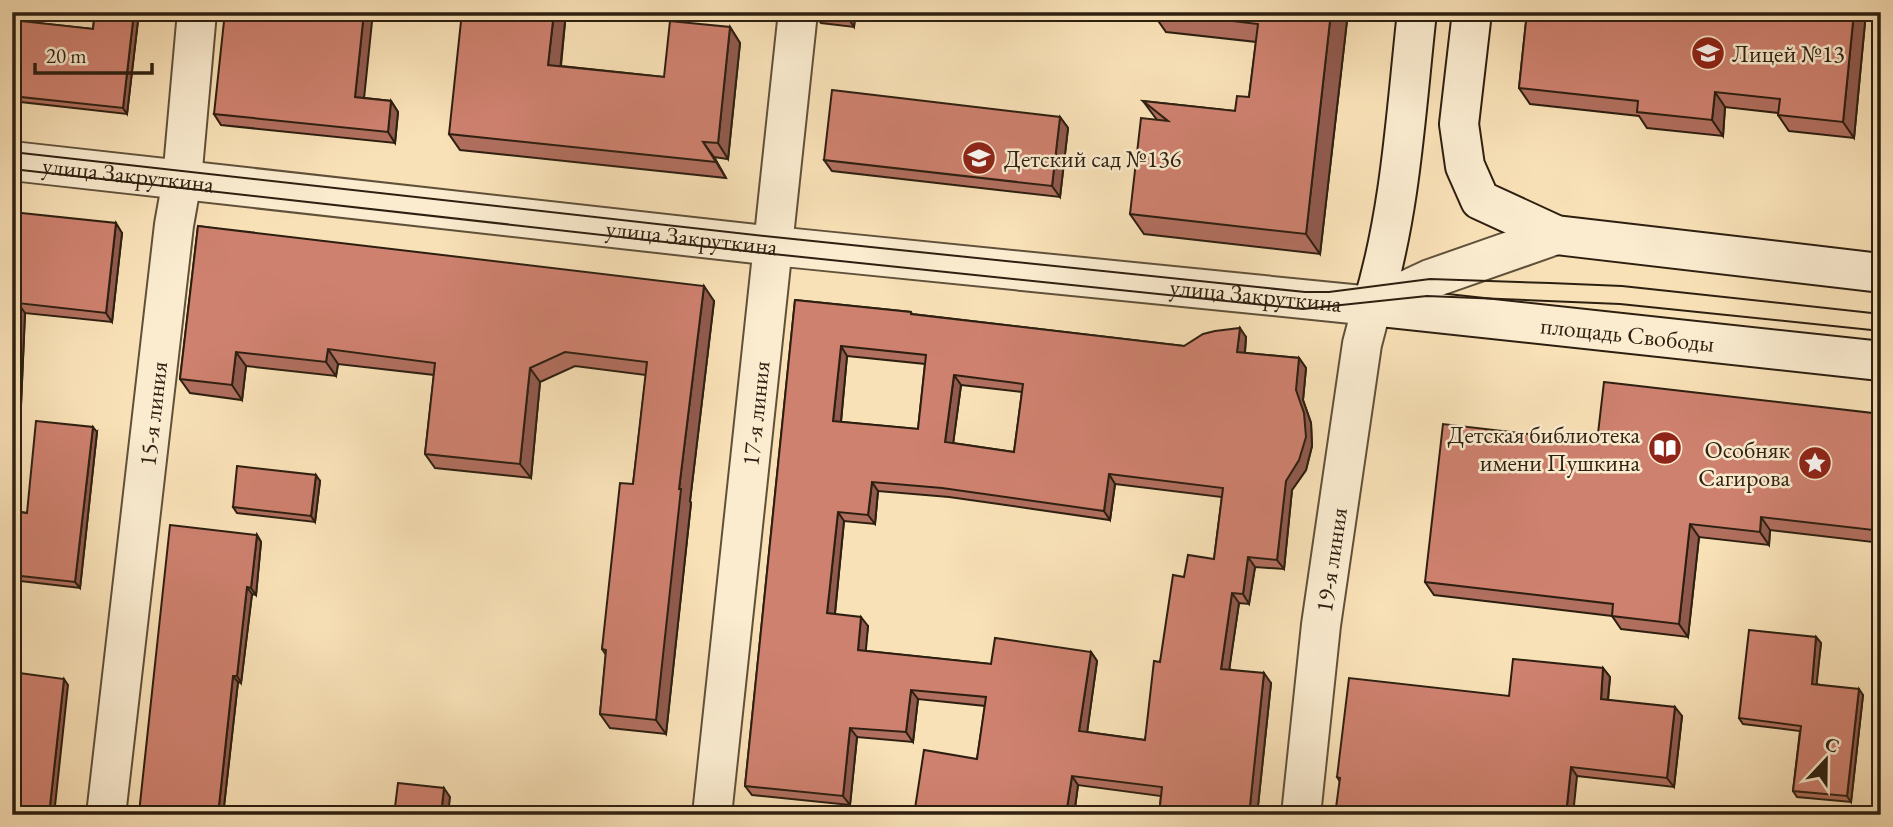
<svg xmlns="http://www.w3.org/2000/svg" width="1893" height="827" viewBox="0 0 1893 827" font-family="'EB Garamond',serif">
<rect width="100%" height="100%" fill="#f9e1b7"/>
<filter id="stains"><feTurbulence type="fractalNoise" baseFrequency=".00286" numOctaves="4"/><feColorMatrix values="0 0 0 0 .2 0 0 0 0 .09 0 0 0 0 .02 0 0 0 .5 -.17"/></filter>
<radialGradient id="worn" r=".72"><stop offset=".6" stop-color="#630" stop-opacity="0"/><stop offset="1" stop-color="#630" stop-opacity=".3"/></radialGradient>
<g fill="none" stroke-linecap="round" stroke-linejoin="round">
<g stroke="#60503a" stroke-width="42">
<g id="minor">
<path id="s1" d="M106,815L174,225L182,180L197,12"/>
<path id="s2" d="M712,815L798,12"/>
</g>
</g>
<g stroke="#60503a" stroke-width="42">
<g id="tertiary">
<path id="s3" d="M12,161L774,246L1372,306"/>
<path d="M1372,306L1430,279L1556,235"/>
<path id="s4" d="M1301,815L1321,625L1362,344L1372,306"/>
</g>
</g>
<g stroke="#2d1f10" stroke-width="42">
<g id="secondary">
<path id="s5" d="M1417,12C1406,110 1401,212 1372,306L1881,361"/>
<path d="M1472,12L1459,124L1465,166L1480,200L1556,235L1881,273"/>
</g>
</g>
<use href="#minor" stroke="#fbecd0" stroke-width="38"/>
<use href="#tertiary" stroke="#fbecd0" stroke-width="38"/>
<use href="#secondary" stroke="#fbecd0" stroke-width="38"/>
<g stroke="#2d1f10" stroke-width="2">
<path d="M12,152L774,237L1305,292H1329L1430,279L1550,283L1622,286L1881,314"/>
<path d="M12,169L773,254L1303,309L1427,296L1620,304L1881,331"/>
</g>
</g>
<g fill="#b16f5f" stroke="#2d1f10" stroke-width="2" fill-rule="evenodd">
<path d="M95,12H139L127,114L12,101V20L93,29Z"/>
<path d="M566,12L561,66L664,77L730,27L740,43L728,159L714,157L726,178L460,150L449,134Z"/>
<path d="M819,12H873L872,19L855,18L854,27L821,23L817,18Z"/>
<path d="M983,12H1004V15Z"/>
<path d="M1152,12H1348L1320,254L1144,234L1130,214L1157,120L1143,101L1235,111L1249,97L1256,42L1166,32Z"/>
<path d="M1527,12H1866L1854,138L1789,131L1778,115V113L1725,107L1723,136L1647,128L1639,116L1530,104L1519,88Z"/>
<path d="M364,98L391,101L398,112L395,143L221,125L214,114Z"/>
<path d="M1060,117L1068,128L1060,197L832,171L824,160Z"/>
<path d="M12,212L122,233L112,322L25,313L20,428L12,427Z"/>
<path d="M198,226L714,301L690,501L691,503L666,734L610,728L600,714L606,655L602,649L633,484L646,375L575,366L540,382L531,478L435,468L425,454L434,375L338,364L336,376L246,366L242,400L190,393L180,379Z"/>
<path d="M795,300L911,312L912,314L1184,346L1246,337L1245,353L1299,358L1306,368L1303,400L1311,423L1312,446L1306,470L1292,490L1284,569L1255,567L1249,604L1239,603L1229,669L1271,683L1257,815H1159L1161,796L1078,785L1074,815H914L977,759L985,706L918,699L913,742L857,737L850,805L752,795L745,786ZM847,356L925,364L918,429L841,422ZM961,385L1022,392L1014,452L953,443ZM1115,484L1222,497L1214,559L1184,577L1160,662L1145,740L1087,732L1097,661L1091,652L991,664L865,651L868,626L835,614L844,521L875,524L878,491L949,497L1110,520Z"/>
<path d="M1881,414V543L1770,530L1769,545L1699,537L1688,637L1621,629L1612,616L1434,595L1425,582L1597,442Z"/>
<path d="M97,432L80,588L12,580V511L27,513Z"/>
<path d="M320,481L315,522L237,513L233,507Z"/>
<path d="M257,535L261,542L256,595L252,594L241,683L238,682L223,815H140L139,813Z"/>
<path d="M1816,637L1821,643L1816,684L1863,695L1851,802L1797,797L1793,791L1800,731L1743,724L1739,718Z"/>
<path d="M1603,668L1610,677L1608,700L1682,716L1674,787L1577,776L1340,782L1337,777L1509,696Z"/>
</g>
<g fill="#905a4e" stroke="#2d1f10" stroke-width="2">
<path d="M134,12H139L127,114L123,108Z"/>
<path d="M364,12H373L363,108L355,97Z"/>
<path d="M554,12H566L559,80L548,65Z"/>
<path d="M851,12L855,18L854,27L850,21Z"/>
<path d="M868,12H873L872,19L868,14Z"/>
<path d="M1331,12H1348L1320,254L1306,234Z"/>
<path d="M1854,12H1866L1854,138L1843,122Z"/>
<path d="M730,27L740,43L728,159L718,143Z"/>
<path d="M1715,92L1725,107L1723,136L1712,120Z"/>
<path d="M391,101L398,112L395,143L388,132Z"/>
<path d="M1060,117L1068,128L1060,197L1052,186Z"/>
<path d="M703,142L714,157L726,178L716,162Z"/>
<path d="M116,223L122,233L112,322L106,313Z"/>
<path d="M704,286L714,301L690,501L691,503L666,734L656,720L679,489Z"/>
<path d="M18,303L25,313L20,428L13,419Z"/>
<path d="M1240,328L1246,337L1244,361L1237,352Z"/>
<path d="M841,346L847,356L840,431L833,421Z"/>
<path d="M328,349L338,364L336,376L326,362Z"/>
<path d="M236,352L246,366L242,400L232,385Z"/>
<path d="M1299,358L1306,368L1303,400L1311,423L1312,446L1306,470L1292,490L1284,569L1277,560Z"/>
<path d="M530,368L540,382L531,478L520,464Z"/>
<path d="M954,375L961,385L952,452L945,442Z"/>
<path d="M93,427L97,432L80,588L75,582Z"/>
<path d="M1881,467V540L1873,530Z"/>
<path d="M1109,474L1115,484L1110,520L1104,511Z"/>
<path d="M316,475L320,481L315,522L311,516Z"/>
<path d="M872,482L878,491L875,524L868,515Z"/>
<path d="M838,512L844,521L834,622L827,613Z"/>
<path d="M1761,517L1770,530L1769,545L1760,532Z"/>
<path d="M1690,524L1699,537L1688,637L1679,624Z"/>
<path d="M257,535L261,542L256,595L251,588Z"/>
<path d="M1248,557L1255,567L1249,604L1243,594Z"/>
<path d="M247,587L252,594L241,683L237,676Z"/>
<path d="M1232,593L1239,603L1228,678L1221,669Z"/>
<path d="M861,617L868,626L865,660L858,650Z"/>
<path d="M1816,637L1821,643L1816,690L1812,684Z"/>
<path d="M1091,652L1097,661L1086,740L1079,731Z"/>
<path d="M1603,668L1610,677L1607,708L1601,699Z"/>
<path d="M1264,673L1271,683L1257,815H1249Z"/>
<path d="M233,676L238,682L223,815H218Z"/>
<path d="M64,679L68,685L54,815H49Z"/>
<path d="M1859,689L1863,695L1851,802L1847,796Z"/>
<path d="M911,690L918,699L913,742L906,732Z"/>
<path d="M1675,707L1682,716L1674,787L1667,778Z"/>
<path d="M850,728L857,737L850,805L843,796Z"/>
<path d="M1571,767L1577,776L1573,815H1566Z"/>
<path d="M1072,776L1078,785L1074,815H1066Z"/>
<path d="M444,788L450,797L448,815H441Z"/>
</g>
<g fill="#ce816f" stroke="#2d1f10" stroke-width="2" fill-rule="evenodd">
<path d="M95,12H134L123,108L12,96V20L93,29Z"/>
<path d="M225,12H364L355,97L391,101L388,132L214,114Z"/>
<path d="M462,12H554L548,65L664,77L670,21L730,27L718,143L703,142L716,162L449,134Z"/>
<path d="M819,12H851L850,21L817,18Z"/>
<path d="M1157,12H1331L1306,234L1130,214L1141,118L1168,121L1143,101L1235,111L1237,96L1249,97L1258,24Z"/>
<path d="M1527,12H1854L1843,122L1778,115L1780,99L1715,92L1712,120L1637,112L1638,101L1519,88Z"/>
<path d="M832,90L1060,117L1052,186L824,160Z"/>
<path d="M12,212L116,223L106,313L18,303L13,419L12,418Z"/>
<path d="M198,226L704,286L679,489H681L656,720L600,714L606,650L602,649L620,483L633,484L647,362L565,352L530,368L520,464L425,454L435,363L328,349L326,362L236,352L232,385L180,379Z"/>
<path d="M795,300L911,312V314L1184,346L1203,334L1215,331L1240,328L1237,352L1299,358L1296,390L1304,413L1306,437L1299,460L1286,481L1277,560L1248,557L1243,594L1232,593L1221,669L1264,673L1249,815H1159L1162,787L1072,776L1066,815H914L924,750L977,759L986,697L911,690L906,732L850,728L843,796L745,786ZM841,346L926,355L918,429L833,421ZM954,375L1023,384L1014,452L945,442ZM1109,474L1223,488L1214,559L1188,555L1184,577L1173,575L1160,662L1154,661L1145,740L1079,731L1091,652L995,638L991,664L858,650L861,617L827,613L838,512L868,515L872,482L942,488L1104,511Z"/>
<path d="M1604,382L1881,414V467L1873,530L1761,517L1760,532L1690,524L1679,624L1612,616L1613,604L1425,582L1443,424L1597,442Z"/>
<path d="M36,421L93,427L75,582L12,575V511L27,513Z"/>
<path d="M237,466L316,475L311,516L233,507Z"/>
<path d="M170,525L257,535L251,588L247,587L237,676H233L218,815H152L139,813Z"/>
<path d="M1749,630L1816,637L1812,684L1859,689L1847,796L1793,791L1801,726L1739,718Z"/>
<path d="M1513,659L1603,668L1601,699L1675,707L1667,778L1571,767L1566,815H1335L1340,778L1337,777L1349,678L1509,696Z"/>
<path d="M12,672L64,679L49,815H12Z"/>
<path d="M398,783L444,788L441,815H394Z"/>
</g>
<defs>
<g id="school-disc" transform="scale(1.75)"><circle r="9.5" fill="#8f2418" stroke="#fbecd0"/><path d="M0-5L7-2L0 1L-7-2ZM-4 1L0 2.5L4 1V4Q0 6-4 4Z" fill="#fff"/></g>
<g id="library-disc" transform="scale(1.75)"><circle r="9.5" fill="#8f2418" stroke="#fbecd0"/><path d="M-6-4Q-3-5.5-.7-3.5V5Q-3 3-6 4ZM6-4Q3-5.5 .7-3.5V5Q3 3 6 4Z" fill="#fff"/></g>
<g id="sight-disc" transform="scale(1.75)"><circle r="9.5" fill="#8f2418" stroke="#fbecd0"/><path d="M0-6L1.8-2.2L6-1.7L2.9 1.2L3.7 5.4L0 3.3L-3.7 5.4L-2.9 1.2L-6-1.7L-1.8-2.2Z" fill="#fff"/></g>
</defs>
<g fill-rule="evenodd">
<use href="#school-disc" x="1708" y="53"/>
<use href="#school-disc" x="979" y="158"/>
<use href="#library-disc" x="1665" y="448"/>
<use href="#sight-disc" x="1815" y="463"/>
</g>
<g text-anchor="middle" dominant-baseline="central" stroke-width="5" stroke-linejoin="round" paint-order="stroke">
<g font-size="24" fill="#2d1f10" stroke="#fbecd0" text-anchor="start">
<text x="1732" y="53">Лицей №13</text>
<text x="1004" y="158">Детский сад №136</text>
<text x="1640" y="434" text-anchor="end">Детская библиотека<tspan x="1640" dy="28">имени Пушкина</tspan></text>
<text x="1790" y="449" text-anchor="end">Особняк<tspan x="1790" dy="28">Сагирова</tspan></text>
</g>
<g font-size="24" fill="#2d1f10" stroke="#fbecd0">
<text stroke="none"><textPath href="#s3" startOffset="117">улица Закруткина</textPath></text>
<text stroke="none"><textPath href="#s3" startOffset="684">улица Закруткина</textPath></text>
<text stroke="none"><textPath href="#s3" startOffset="1251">улица Закруткина</textPath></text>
<text stroke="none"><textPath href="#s5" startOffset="555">площадь Свободы</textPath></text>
<text stroke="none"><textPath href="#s1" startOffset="404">15-я линия</textPath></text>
<text stroke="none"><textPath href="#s2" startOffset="404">17-я линия</textPath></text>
<text stroke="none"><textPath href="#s4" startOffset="257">19-я линия</textPath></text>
</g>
</g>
<rect width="1893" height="827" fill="none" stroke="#f9e1b7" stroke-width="42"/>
<rect x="14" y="14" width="1865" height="799" fill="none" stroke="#2d1f10" stroke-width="3.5"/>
<rect x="21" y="21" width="1851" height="785" fill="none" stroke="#2d1f10" stroke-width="2"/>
<g transform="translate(1826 760) rotate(22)" stroke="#fbecd0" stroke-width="5" paint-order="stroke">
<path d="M0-5L12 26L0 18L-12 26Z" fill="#2d1f10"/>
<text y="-10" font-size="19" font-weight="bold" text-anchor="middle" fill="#2d1f10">С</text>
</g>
<path d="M35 63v10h117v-10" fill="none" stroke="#2d1f10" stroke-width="3.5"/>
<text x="46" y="63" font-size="21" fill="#2d1f10" stroke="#fbecd0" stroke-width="5" paint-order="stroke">20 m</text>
<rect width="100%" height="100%" filter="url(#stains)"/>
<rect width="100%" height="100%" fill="url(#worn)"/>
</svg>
